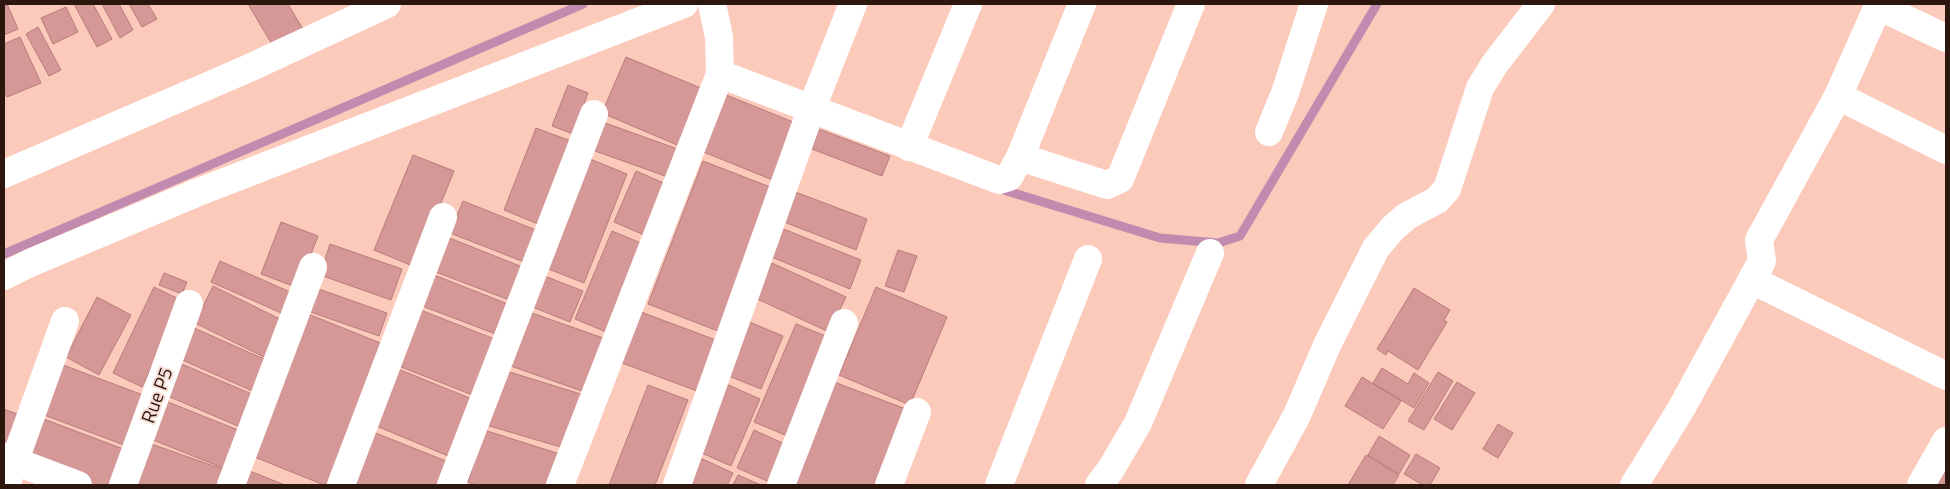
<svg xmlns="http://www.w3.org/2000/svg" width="1950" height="489" viewBox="0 0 1950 489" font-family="'Titillium Web',sans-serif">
<rect width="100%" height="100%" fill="#fbcaba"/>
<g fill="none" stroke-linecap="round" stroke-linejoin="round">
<g stroke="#c18baf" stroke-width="9">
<path d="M997,188L1160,238L1218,243L1240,236L1377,4"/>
<path d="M4,254L583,4"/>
</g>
</g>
<g fill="#d69897" stroke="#b77c7c">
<path d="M4,4H7L18,29L4,35Z"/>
<path d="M74,4H93L112,39L97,47Z"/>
<path d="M102,4H119L133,30L120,38Z"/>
<path d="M129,4H148L157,19L142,27Z"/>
<path d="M248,4H288L306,34L276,51Z"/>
<path d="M66,7L78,32L53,44L41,18Z"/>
<path d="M38,27L61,70L49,76L26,34Z"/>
<path d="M20,37L41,83L7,97L4,90V44Z"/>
<path d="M626,57L708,91L684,148L602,113Z"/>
<path d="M568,85L588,93L573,134L552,126Z"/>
<path d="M724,94L798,124L775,181L701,151Z"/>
<path d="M597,120L686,152L676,180L587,148Z"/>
<path d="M536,128L571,141L538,224L504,210Z"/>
<path d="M819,129L890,156L882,176L812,149Z"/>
<path d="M413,155L454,171L415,267L374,250Z"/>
<path d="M590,159L627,174L584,283L546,268Z"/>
<path d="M703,161L778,190L723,333L648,304Z"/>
<path d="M636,171L673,187L651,238L614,222Z"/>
<path d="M790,190L867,219L856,250L779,220Z"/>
<path d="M463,201L536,230L524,262L450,233Z"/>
<path d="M281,222L318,236L298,288L261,274Z"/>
<path d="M781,228L861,260L850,289L769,256Z"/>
<path d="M612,231L648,246L611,334L575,319Z"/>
<path d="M447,237L525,268L512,301L433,271Z"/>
<path d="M330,244L402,269L391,300L320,275Z"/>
<path d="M898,250L917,256L904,292L885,286Z"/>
<path d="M220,261L297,295L288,316L211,282Z"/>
<path d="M772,263L846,297L829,332L755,298Z"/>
<path d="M164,273L187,282L182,294L159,285Z"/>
<path d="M434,275L513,306L501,336L422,306Z"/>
<path d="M542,275L583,291L570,322L530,306Z"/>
<path d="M213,286L286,322L268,359L195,323Z"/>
<path d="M154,287L183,301L142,387L113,373Z"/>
<path d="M313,287L387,313L379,336L305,310Z"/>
<path d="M876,287L947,317L910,405L839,375Z"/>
<path d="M1414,288L1450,310L1444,320L1447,322L1418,370L1388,351L1386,355L1377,349Z"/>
<path d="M97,297L131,315L99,375L66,357Z"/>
<path d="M418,309L497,340L475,396L396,365Z"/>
<path d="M526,311L609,340L590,394L508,365Z"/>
<path d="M641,312L716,340L697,391L622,363Z"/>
<path d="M308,314L388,346L332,485H324L252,456Z"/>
<path d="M747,321L783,336L761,389L726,375Z"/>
<path d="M796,324L833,339L792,438L754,422Z"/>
<path d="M194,328L271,362L257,393L180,359Z"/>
<path d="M177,362L254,395L240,427L163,394Z"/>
<path d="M63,365L143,395L124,445L44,415Z"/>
<path d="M1382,368L1408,384L1414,373L1429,383L1414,408L1373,383Z"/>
<path d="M398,369L477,401L453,458L374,425Z"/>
<path d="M503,370L584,395L567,449L486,425Z"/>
<path d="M1438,372L1453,381L1424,430L1408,421Z"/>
<path d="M1362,377L1401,401L1383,429L1345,406Z"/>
<path d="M834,382L906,409L878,485H795Z"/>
<path d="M1457,382L1475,393L1452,430L1434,419Z"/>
<path d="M724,383L760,399L731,466L695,450Z"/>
<path d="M648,385L688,400L655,485H609Z"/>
<path d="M163,400L243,432L228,470L148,438Z"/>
<path d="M4,409L22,416L4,454Z"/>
<path d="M41,418L126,450L113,485H94L25,459Z"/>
<path d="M1498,424L1513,433L1498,458L1483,449Z"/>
<path d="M484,430L566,456L557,485H476L468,482Z"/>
<path d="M754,430L791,447L774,484L737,468Z"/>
<path d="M373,432L451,463L443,485H354Z"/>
<path d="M1379,436L1410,455L1399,474L1368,455Z"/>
<path d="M146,442L225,470L219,485H131Z"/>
<path d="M1946,449V485H1924Z"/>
<path d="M1416,454L1440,468L1430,485H1423L1404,474Z"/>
<path d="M1366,455L1399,475L1393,485H1348Z"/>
<path d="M698,457L733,473L727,485H686Z"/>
<path d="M247,470L285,485H241Z"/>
<path d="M738,475L761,485H733Z"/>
</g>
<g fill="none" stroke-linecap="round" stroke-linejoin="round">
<g stroke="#fff" stroke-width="28">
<path d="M712,4L719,37L720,74L999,180L1009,177L1020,157L1082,4"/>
<path d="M1878,6L1946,38"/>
<path d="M1838,96L1946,150"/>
<path d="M1269,132L1285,93L1314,4"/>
<path d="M909,147L968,4"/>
<path d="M1020,157L1107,185L1120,179L1191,4"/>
<path d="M4,174L247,69L387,4"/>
<path d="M4,276L30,263L196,193L684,4"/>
<path d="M1752,280L1946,376"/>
<path d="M4,457L78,485"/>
<path d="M6,485L65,321"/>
<path d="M123,485L189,304"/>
<path d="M231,485L313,267"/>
<path d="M341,485L443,217"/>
<path d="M451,485L594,114"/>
<path d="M560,485L720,74"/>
<path d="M677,485L811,110L853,4"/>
<path d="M781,485L844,323"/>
<path d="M889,485L917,412"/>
<path d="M999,485L1088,259"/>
<path d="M1099,485L1111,469L1138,423L1210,253"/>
<path d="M1259,485L1297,415L1328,343L1376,248L1393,228L1407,216L1437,200L1447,189L1480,88L1494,65L1541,4"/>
<path d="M1634,485L1681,409L1762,261L1759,240L1838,96L1879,4"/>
<path d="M1921,485L1946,441"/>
</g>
</g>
<g text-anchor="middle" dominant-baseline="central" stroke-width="4" stroke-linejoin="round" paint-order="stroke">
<g font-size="19" fill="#2c170f" stroke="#f6ded5">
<text transform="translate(156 395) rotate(-70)">Rue P5</text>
</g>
</g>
<rect width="1950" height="489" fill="none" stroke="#2c170f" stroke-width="10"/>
</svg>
